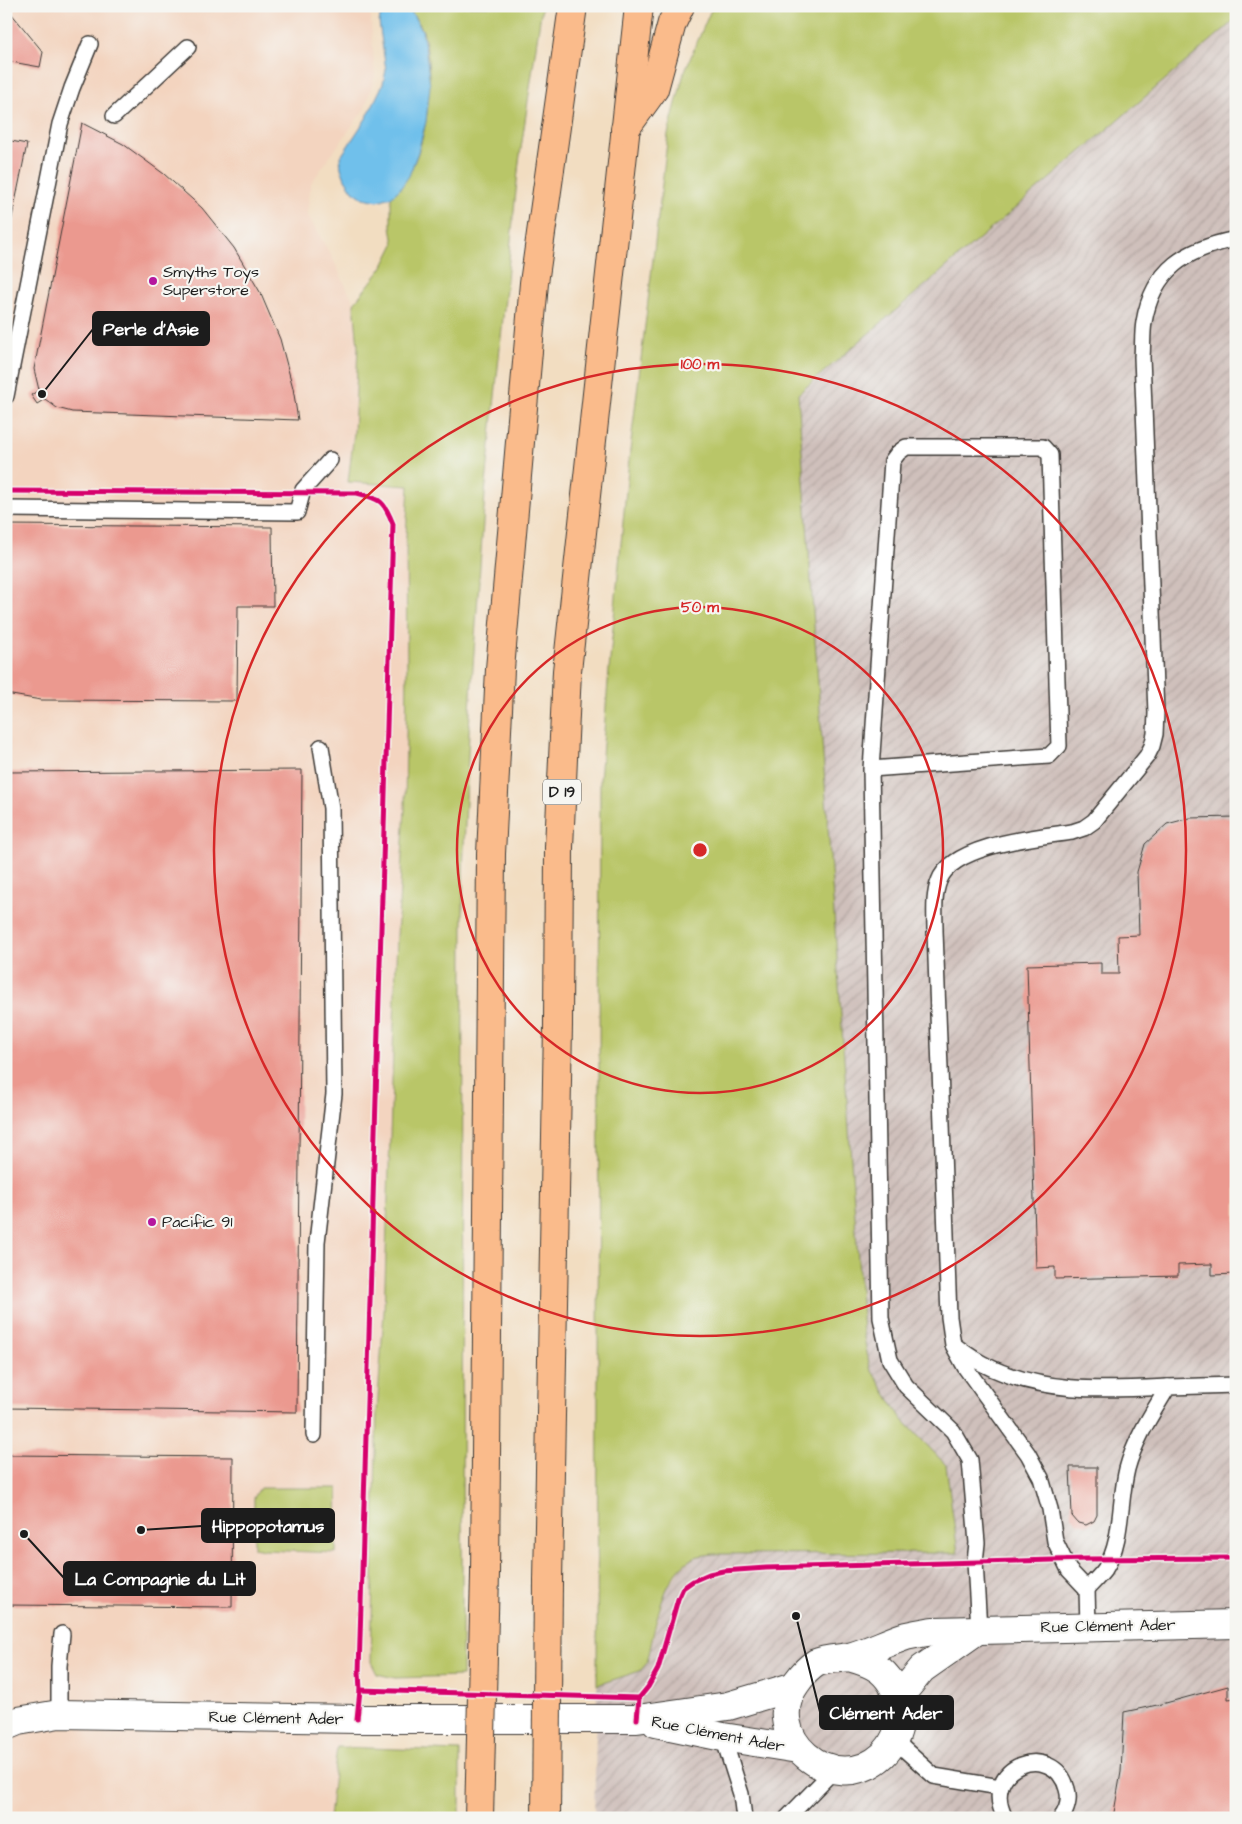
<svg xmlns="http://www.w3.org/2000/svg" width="1242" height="1824" viewBox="0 0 1242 1824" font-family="'Architects Daughter',sans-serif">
<defs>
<pattern id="industrial-furrows" width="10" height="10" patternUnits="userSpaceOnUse" patternTransform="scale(1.25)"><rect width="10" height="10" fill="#cfc0bb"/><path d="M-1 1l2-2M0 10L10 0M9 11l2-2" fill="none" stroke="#b1a4a0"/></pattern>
</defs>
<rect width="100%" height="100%" fill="#f6f6f2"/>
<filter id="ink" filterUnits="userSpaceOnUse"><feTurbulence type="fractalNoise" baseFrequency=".02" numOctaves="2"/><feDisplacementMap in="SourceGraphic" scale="10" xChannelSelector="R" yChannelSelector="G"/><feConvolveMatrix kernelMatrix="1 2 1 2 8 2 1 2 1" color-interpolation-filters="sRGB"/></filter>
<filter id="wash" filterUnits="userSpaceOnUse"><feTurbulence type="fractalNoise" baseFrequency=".0096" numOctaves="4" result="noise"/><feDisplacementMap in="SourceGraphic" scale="20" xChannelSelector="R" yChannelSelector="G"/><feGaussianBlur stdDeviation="1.12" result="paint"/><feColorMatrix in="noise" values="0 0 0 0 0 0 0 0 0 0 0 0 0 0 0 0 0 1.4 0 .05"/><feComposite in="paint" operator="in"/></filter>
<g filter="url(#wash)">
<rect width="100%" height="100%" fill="#f2ddc1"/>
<path fill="#f3d4bf" d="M6,6H370L375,76L365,108L311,183L307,214L333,259L354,303L358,347L354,433L348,482L409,485L406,536L407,672L405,809L397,936L384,1312L377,1412L371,1662L377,1674L360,1690L357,1719L337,1747L329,1818H6Z"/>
<path fill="url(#industrial-furrows)" d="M1236,19V1818H594L597,1685L640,1671L647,1663L665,1591L681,1568L694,1557L713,1554L958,1552L946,1465L902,1419L870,1368L863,1332L798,394Z"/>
<g fill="#b9c667" stroke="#6a7142">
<path d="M404,6H542L519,162L485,494L470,710L463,871L462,1676L395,1678L377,1674L371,1662L377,1412L384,1312L397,936L405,809L407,672L406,536L409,486L348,482L354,433L358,347L354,303L382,268L394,244L391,227V197C429,164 436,77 423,31C420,23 413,15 409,8Z"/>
<path d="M715,6H1236V19L798,394L863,1332L870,1368L902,1419L946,1465L958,1553L713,1554C707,1555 699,1555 693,1558C661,1575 655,1630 647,1663L640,1671L597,1685L600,780L609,670L629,459L668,134L684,73L710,12Z"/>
<path d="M260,1488H338L336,1553L264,1550L254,1548V1497Z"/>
<path d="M337,1747L460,1751V1818H329Z"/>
</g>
<path fill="#70c0eb" stroke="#466e84" d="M388,6L409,8L422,30L426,53L430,86L426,122L418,152L409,176L400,189L391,197L378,201L363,198L353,191L345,179L341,168L340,158L367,117L383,84L386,70L379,22L382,9Z"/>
<g id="blocks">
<g fill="#eb998f">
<path d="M6,7L43,52L40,67L6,61Z"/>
<path d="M82,123L123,144L164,174L202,208L234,248L260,292L280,339L293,388L298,420L72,412L57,408L45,399L37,404L31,395L39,390L34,369Z"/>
<path d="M6,140L27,144L7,242H6Z"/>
<path d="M6,525L272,527L273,606H238L237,701L41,700L6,694Z"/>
<path d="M302,770L297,1412L6,1408V772Z"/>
<path d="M1236,817V1274L1212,1275V1264L1178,1265V1276L1055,1279V1267L1036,1268L1027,965L1101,963V974H1119L1118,936L1139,935L1137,872L1145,844L1167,824L1190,818Z"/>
<path d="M6,1455L233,1457L232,1607L6,1605Z"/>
<path d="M1070,1467H1097V1515L1094,1521L1086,1525L1078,1523L1072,1516Z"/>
<path d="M1228,1686V1699L1236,1698V1818H1113L1121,1772L1124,1712L1162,1704Z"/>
</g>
</g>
</g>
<g filter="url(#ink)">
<use href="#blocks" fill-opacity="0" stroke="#3c3935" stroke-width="1"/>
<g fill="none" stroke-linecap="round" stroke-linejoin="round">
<g stroke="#3c3935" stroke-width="18">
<g id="lane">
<path d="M114,116L188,47"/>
<path d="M1236,239C1186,249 1153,269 1144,322C1142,334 1143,346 1142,357L1156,713L1155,734L1152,746L1147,756L1094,821L1084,828L1072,832C1039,837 952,844 939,881C933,896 935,915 935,931L949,1317L953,1345L965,1367L1028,1454L1041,1478L1050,1509L1055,1541L1069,1570L1087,1589C1093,1582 1100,1576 1105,1569C1123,1542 1119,1500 1127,1469C1135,1439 1152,1414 1168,1387L1236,1385"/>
<path d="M6,396L60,124L72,88L90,44"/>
<path d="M6,509L297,512L303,490L330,460"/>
<path d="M871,769L1049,756L1059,746L1050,455L1043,447H906L898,453L892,461L871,769L881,1318L890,1360L906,1386L953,1431L970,1460L977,1543L975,1562L979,1629"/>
<path d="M954,1345C964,1352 973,1359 983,1364C1041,1394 1105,1390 1168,1387"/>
<path d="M314,1435L317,1242L334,1094L331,808L321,747"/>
<path d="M1087,1589L1088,1627"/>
<path d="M59,1714V1666L62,1634"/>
<path d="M723,1737L741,1794L744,1818"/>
<path d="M894,1740L934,1776L1000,1787"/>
<path d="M787,1818L834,1770"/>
<path d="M1005,1818C978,1765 1054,1740 1067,1789C1070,1799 1067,1810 1061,1818"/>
</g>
</g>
<g stroke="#3c3935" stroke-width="30">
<g id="street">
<path d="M849,1657C860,1660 871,1663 880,1670C905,1691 907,1732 883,1755C833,1801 757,1735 797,1682C802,1675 808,1668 816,1663C827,1658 838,1659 849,1657C868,1652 885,1643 903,1637C912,1634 923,1633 933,1631L1236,1624"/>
<path d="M898,1698L922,1669L979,1629"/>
<path d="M656,1723L723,1737L798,1749"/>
<path d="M6,1726L18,1721L59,1714L357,1719H637L728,1706L792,1687"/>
</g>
</g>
<g stroke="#3c3935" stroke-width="30">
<g id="primary">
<path d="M485,1574L491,854L500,669L534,283L573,6"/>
<path d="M548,1582L558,1025L559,847L567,671L639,6"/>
</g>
</g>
<g stroke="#3c3935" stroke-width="30">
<path id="highway" d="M625,129L654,89L672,23L680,6"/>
</g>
<use href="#lane" stroke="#fff" stroke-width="15"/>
<use href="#street" stroke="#fff" stroke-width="28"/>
<use href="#primary" stroke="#fabb8b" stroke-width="28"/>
<use href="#highway" stroke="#fabb8b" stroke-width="28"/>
<g stroke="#3c3935" stroke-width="30" stroke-linecap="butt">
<g id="primary-bridge">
<path d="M479,1818L485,1574"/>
<path d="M546,1818L548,1582"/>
</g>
</g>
<use href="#primary-bridge" stroke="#fabb8b" stroke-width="28"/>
<g stroke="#f6f6f2" stroke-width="8">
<g id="cycleway">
<path d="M6,491L357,493C381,499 384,501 393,524L359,1672L360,1690L357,1719"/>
<path d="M360,1690L639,1698"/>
<path d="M637,1719L639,1698L648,1687L658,1669L678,1599L683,1588L693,1581L709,1574L723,1571L766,1568L1087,1559L1236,1558"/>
</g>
</g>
<use href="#cycleway" stroke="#d6006c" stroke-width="5"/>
</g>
</g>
<g fill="none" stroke="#d62828" stroke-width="2.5">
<circle cx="700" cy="850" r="243"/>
<circle cx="700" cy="850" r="486"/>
</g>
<g fill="#b5179e" stroke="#f6f6f2" stroke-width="2">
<circle cx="153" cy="281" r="5"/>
<circle cx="152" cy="1222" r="5"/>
</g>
<g text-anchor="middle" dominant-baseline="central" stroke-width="4.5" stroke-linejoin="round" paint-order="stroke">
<rect fill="#f6f6f2" stroke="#5d5d5c" stroke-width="1" x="543" y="779.5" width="38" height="25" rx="4"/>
<g font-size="15" font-weight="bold" fill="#1c1c1c">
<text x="562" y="792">D 19</text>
</g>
<g font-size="16" fill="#1c1c1c" stroke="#f6f6f2" text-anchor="start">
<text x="163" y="272">Smyths Toys<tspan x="163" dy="18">Superstore</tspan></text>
<text x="162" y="1222">Pacific 91</text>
</g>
<g font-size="16" fill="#1c1c1c" stroke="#f6f6f2">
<text transform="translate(1108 1626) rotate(-1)">Rue Clément Ader</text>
<text transform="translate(276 1718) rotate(1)">Rue Clément Ader</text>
<text transform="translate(718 1734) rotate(11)">Rue Clément Ader</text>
</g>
</g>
<circle cx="700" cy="850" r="8" fill="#d62828" stroke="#f6f6f2" stroke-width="2.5"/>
<g font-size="15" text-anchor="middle" font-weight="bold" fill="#d62828" stroke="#f6f6f2" stroke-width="4.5" stroke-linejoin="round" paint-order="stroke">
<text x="700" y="369">100 m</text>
<text x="700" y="612">50 m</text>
</g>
<path fill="none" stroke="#1c1c1c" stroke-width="2" d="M42 394L93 329M141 1530L202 1526M24 1534L64 1578M796 1616L820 1712"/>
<g fill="#1c1c1c" stroke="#f6f6f2" stroke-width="2">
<circle cx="42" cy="394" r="5"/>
<circle cx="141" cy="1530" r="5"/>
<circle cx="24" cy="1534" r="5"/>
<circle cx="796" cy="1616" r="5"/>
</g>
<g fill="#1c1c1c" stroke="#1c1c1c" stroke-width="2">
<rect x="93" y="312" width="116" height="33" rx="5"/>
<rect x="202" y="1509" width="132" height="33" rx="5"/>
<rect x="64" y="1562" width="191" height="33" rx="5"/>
<rect x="820" y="1696" width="133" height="33" rx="5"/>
</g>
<g font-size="18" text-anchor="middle" font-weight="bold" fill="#fff">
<text x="151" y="335">Perle d'Asie</text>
<text x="268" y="1532">Hippopotamus</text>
<text x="160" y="1585">La Compagnie du Lit</text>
<text x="886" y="1719">Clément Ader</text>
</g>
<rect width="1242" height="1824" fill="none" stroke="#f6f6f2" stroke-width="25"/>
</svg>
